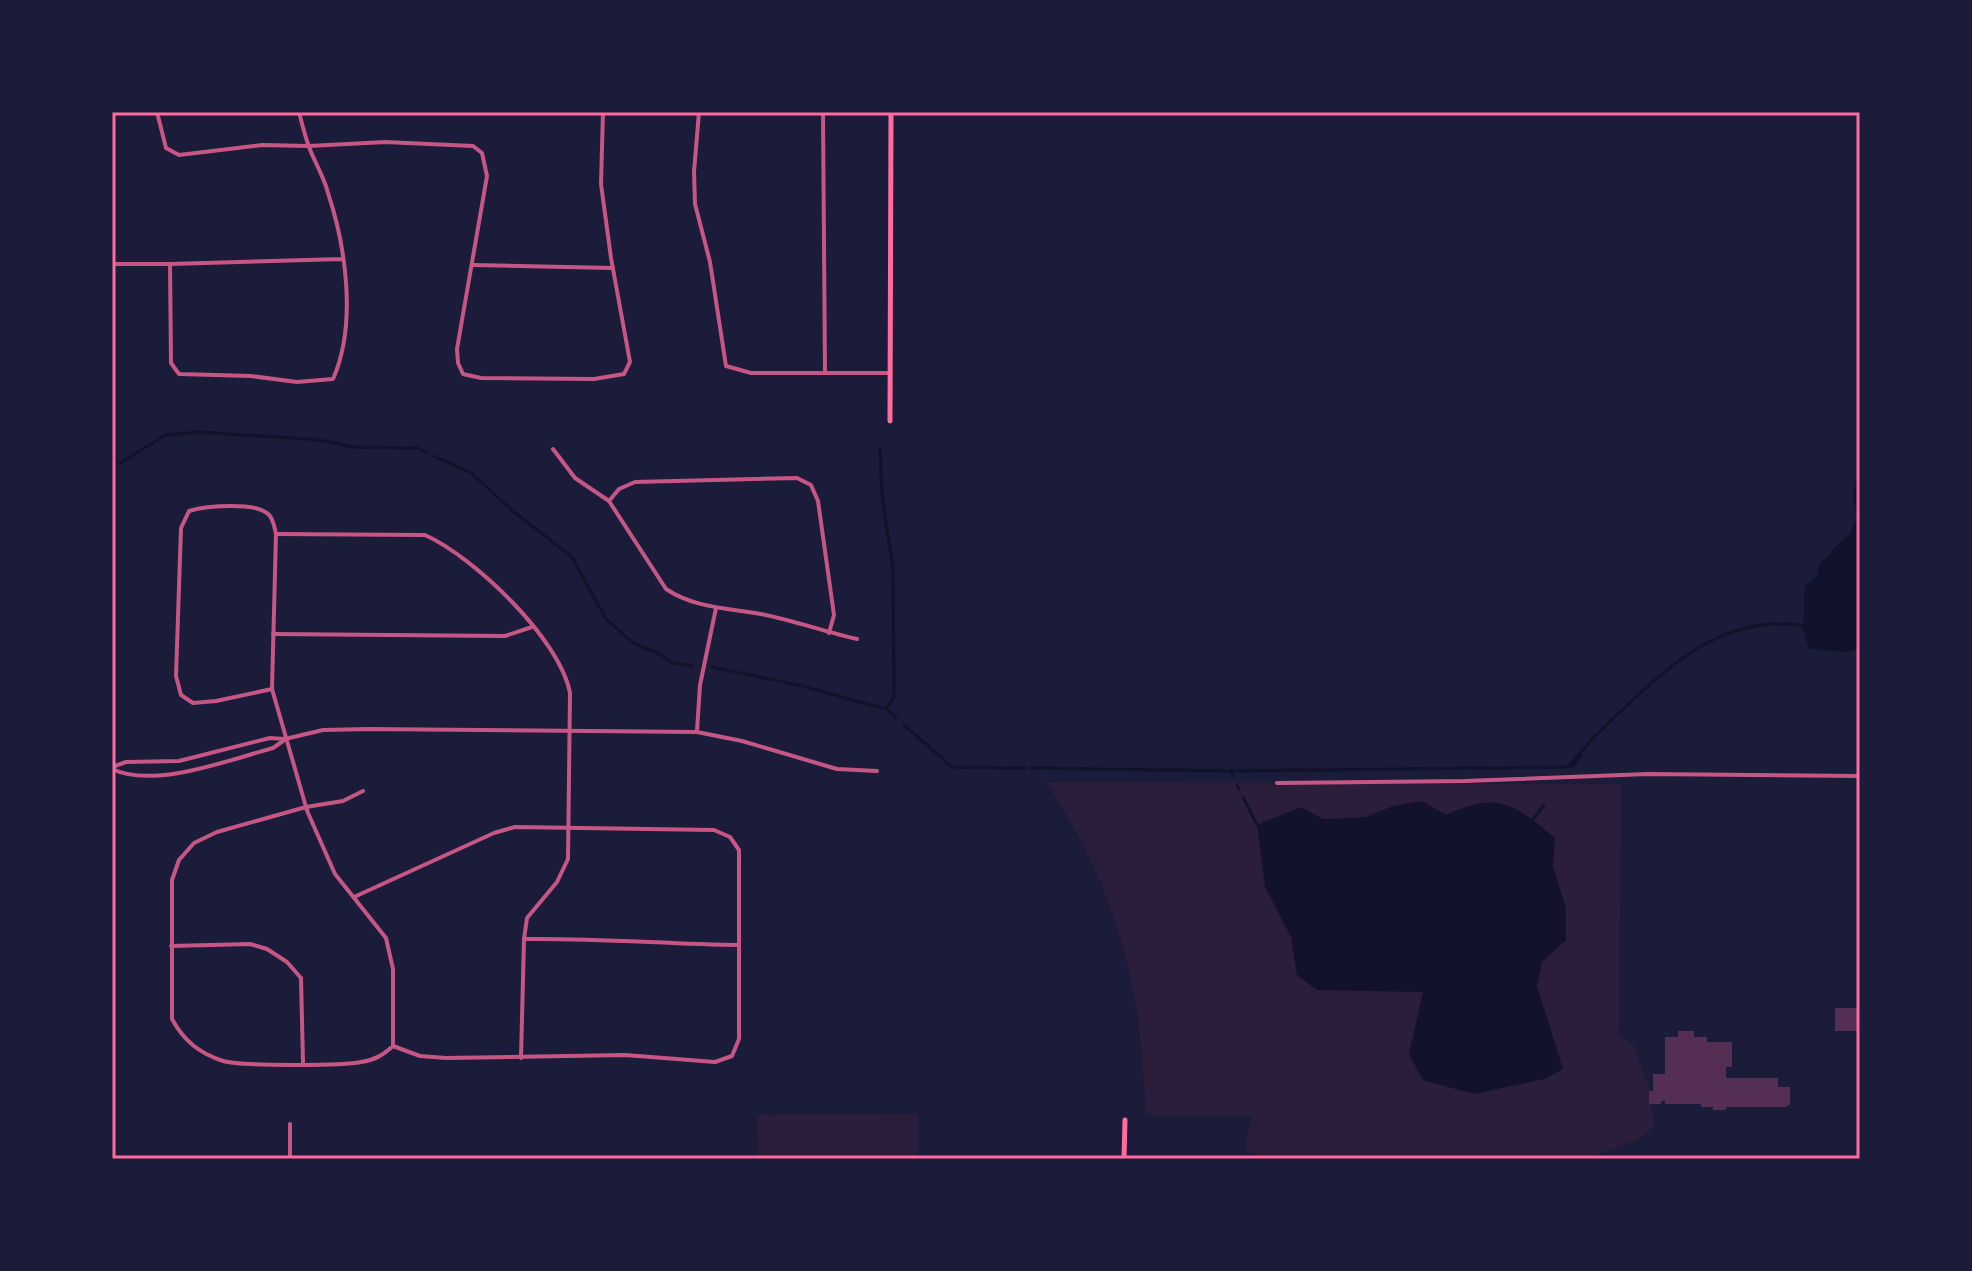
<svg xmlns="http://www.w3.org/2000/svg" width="1972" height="1271" viewBox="0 0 1972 1271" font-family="'Source Serif 4',serif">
<rect width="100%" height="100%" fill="#1b1b3a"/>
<g fill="#2a1e3b">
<path d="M1046,782L1621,784L1619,1036L1633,1044L1649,1087L1654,1127L1637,1140L1585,1159H1270L1244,1150L1252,1115H1145C1143,988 1116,887 1046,782Z"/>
<path d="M918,1114V1159H758L757,1115Z"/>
</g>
<g fill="#12122b">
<path d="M1860,462V648L1848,652L1809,649L1803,628L1805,586L1818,574L1819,566L1835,547L1850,534L1857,516L1853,495Z"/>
<path d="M1422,801L1446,815C1499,791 1512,803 1555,838L1553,866L1566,908V940L1542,962L1537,986L1563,1069L1544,1079L1474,1094L1423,1080L1409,1054L1423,992L1317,990L1297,975L1291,937L1265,887L1257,825L1301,807L1323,819H1331L1366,817L1393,806Z"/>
</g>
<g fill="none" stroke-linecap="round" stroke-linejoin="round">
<g stroke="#12122b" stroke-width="3">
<path d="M880,448L882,496L893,568L894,698L886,709"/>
<path d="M434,456L471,473L513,511L572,557L606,619L633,643L662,655L672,663L693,666"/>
<path d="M119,464L165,435L199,432L321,440L353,447L418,448L427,453"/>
<path d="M712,667L802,686L886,709L896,718"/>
<path d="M904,725L952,767L1025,768"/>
<path d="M1595,736C1654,680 1716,610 1805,626"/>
<path d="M1572,767L1581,755"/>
<path d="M1031,768L1231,771L1233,776"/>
<path d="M1231,771L1568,767L1594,737"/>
<path d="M1237,785L1239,789"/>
<path d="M1243,797L1257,825"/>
<path d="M1532,821L1544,805"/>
</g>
</g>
<g fill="#542f53">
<rect x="1835" y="1008" width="25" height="23"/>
<path d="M1678,1031H1694V1037H1707V1042H1732V1067H1726V1078H1778V1087H1790V1105H1787V1107H1726V1110H1713V1107H1701V1104H1665V1101H1661V1104H1649V1091H1653V1074H1665V1037H1678Z"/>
</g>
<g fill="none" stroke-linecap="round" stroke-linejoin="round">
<g stroke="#c65784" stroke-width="4">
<path d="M157,112L166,148L179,155L262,145L309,146L385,142L473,146L482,153L487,176L457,349L458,363L463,374L481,378L594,379L624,374L630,362L611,258L601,184L603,112"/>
<path d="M299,112C302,124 305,136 309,147C315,163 324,177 328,193C346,247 357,325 333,379L297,382L251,376L179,374L171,363L170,264L342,259"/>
<path d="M699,112L694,172L695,204L710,262L726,366L751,373H890"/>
<path d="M823,112L825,373"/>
<path d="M112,264H170"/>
<path d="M473,265L613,268"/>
<path d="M553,449L575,478L609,501L666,589C694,608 728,608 761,614C793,620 825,632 857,639"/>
<path d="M609,501L619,489L635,482L797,478L811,485L818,501L834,615L829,633"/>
<path d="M276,534L425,535C474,557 560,639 570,693L568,859L557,882L527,918L524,939L521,1058"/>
<path d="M273,634L505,636L532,627"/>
<path d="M272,689L216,701L193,703L181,695L176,676L181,528L189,511C205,506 259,501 270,516C273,520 275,529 276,534L272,689L306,807L308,813L335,874L386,938L393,969V1046C383,1055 375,1060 361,1062C342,1066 239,1066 223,1061C199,1053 184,1041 172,1019V880L179,860L194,843L217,832L306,807L343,801L363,791"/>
<path d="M697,731L700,685L716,608"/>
<path d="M112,767L126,762L179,761L270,738L285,739L323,730L368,729L697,732L742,741L837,769L877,771"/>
<path d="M112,769C154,789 229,760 273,748L283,741"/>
<path d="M1277,783L1465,781L1648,774L1860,776"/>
<path d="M354,897L494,833L515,827L714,830L730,837L739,850V1039L732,1056L715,1062L625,1055L446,1058L420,1056L393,1046"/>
<path d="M524,939C596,938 667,944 739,945"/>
<path d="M171,946L250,944L267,949L287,962L301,978L303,1062"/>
<path d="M290,1124V1159"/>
</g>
<g stroke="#ff6b9d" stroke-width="5">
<path d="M112,206V416"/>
<path d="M890,421L891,112"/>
<path d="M1124,1159L1125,1120"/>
</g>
</g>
<rect width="1972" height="1271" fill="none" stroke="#1b1b3a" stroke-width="228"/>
<rect x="114" y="114" width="1744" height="1043" fill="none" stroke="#ff6b9d" stroke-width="3"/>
</svg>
